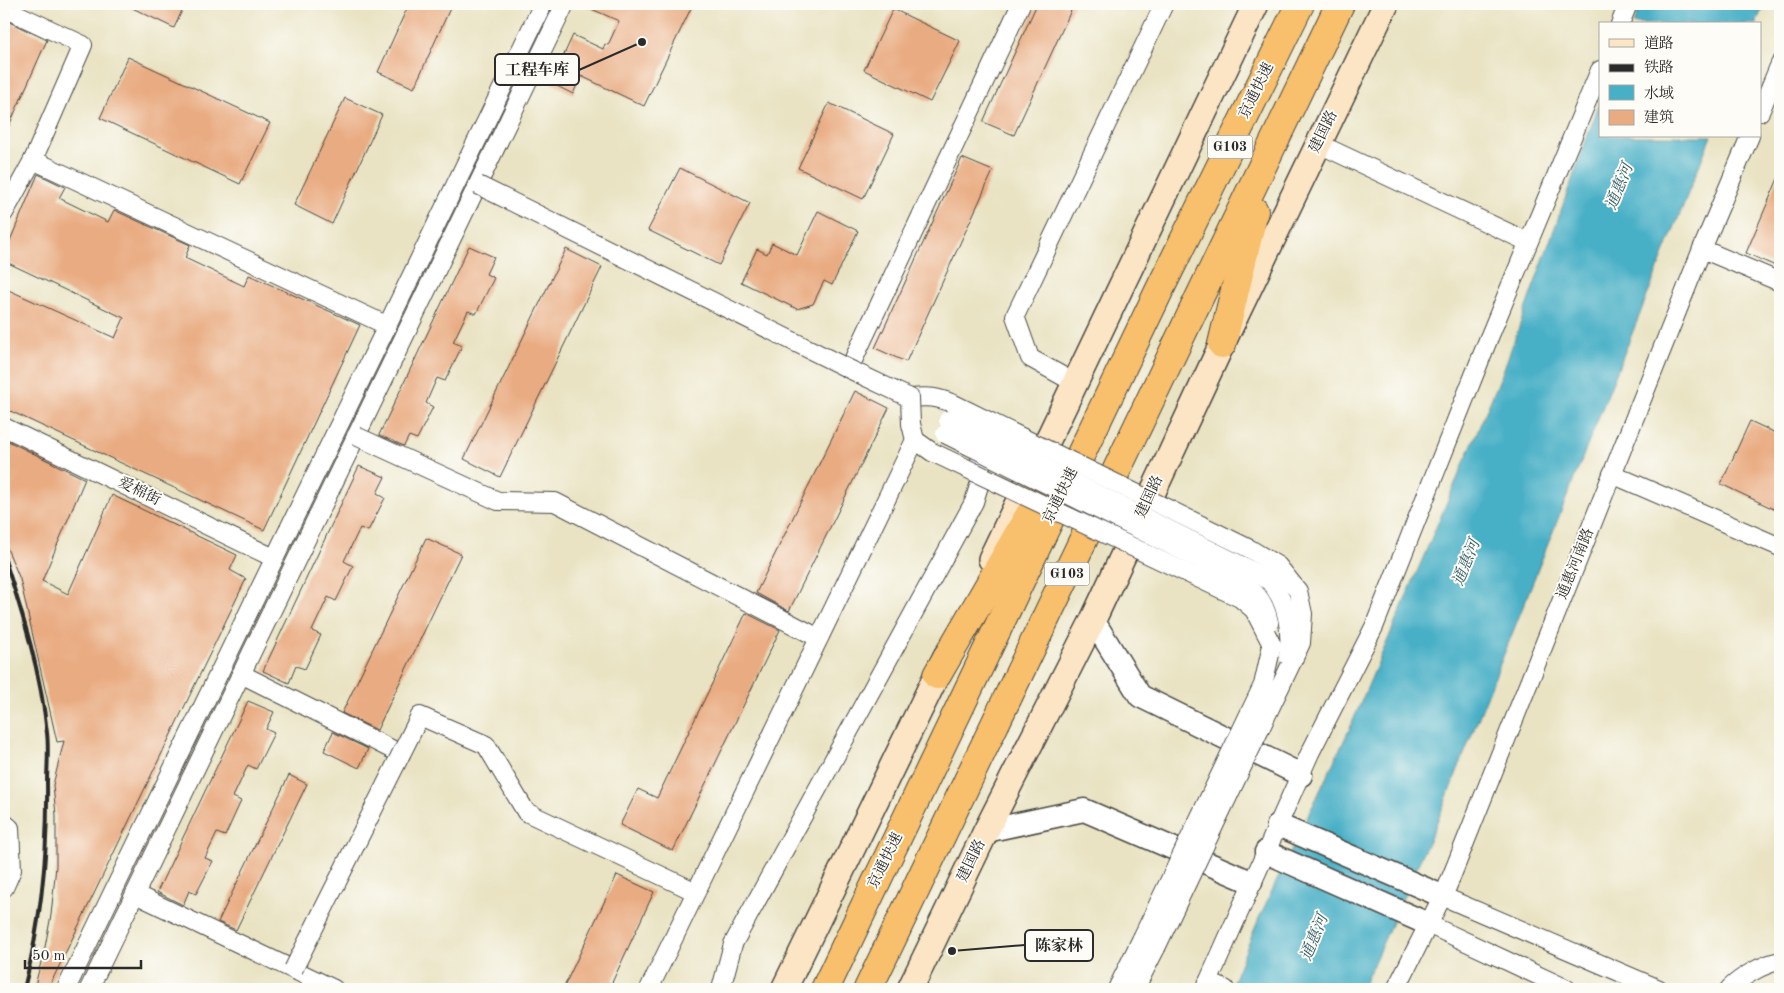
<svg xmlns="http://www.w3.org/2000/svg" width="1784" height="993" viewBox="0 0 1784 993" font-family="'Old Standard TT','Noto Serif SC',serif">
<rect width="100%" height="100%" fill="#fdfcf7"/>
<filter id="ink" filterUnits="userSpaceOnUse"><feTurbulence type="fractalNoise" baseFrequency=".02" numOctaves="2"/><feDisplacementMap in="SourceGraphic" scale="10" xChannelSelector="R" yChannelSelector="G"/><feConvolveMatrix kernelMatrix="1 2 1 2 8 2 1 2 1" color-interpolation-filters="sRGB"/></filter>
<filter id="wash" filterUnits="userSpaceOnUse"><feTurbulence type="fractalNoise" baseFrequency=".0096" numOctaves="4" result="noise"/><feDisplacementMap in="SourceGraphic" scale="20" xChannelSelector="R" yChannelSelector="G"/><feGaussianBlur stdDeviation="1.12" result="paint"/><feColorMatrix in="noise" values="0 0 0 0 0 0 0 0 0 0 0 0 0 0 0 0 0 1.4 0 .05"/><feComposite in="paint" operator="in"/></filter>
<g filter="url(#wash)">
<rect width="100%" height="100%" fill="#e9e3c3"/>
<g fill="#47afc6" stroke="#396d78">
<path d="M1642,4H1764L1756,24H1633Z"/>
<path d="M1600,102V136H1711L1435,827L1362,989H1230L1259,918L1349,730L1502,374Z"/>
</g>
<g id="blocks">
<g fill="#e9ac82">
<path d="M124,4H185L174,28Z"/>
<path d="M409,4H452L414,88L378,72Z"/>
<path d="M580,4H693L644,106L581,76L573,94L551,83L573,35L603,49L605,44L608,45L619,21Z"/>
<path d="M1037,4H1074L1014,135L983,122Z"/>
<path d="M893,9L960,41L930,102L864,70Z"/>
<path d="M7,21L47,40L4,137V29Z"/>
<path d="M128,57L270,123L240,184L100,118Z"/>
<path d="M345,98L382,115L332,224L294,205Z"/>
<path d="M829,103L894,134L863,199L798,168Z"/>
<path d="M962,158L993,171L906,362L875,348Z"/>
<path d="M680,168L750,203L719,265L648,230Z"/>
<path d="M38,174L65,187L59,198L108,222L114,210L190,245L185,258L244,286L249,275L360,325L264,530L4,408V288L115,338L124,318L4,261V255Z"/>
<path d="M1780,174V268L1746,253Z"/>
<path d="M818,211L858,231L832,285L824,281L813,304L797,309L741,282L757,249L767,254L772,243L797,255Z"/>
<path d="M469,246L494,257L486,274L494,278L476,314L468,311L453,342L462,346L445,381L437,378L426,403L433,407L417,439L409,436L404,446L379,435Z"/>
<path d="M566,249L602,267L500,477L464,459Z"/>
<path d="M855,391L889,408L789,611L756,593Z"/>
<path d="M1750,421L1780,435V512L1721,484Z"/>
<path d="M4,439L85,479L42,581L68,594L112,495L237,555L230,570L246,579L48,989H34L45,947L51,915L56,866V815L53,785L64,741L57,742L20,579L4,541Z"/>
<path d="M359,466L385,477L377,493L385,498L368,531L360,528L344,561L353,566L336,601L328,597L312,631L321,635L305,669L296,666L289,683L263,671Z"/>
<path d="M426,538L461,554L377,730L342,713Z"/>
<path d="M746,613L780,630L673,851L620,825L638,789L657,798Z"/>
<path d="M248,701L274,712L266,729L274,733L256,769L248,765L233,797L241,801L225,836L217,833L205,858L213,861L196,894L189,891L183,905L157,892Z"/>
<path d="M333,732L368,749L359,768L324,751Z"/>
<path d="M289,775L307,784L236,930L218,922Z"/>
<path d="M617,875L654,892L609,989H563Z"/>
</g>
</g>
</g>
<g filter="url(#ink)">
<use href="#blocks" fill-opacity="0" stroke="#484742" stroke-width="1"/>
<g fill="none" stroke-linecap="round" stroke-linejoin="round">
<g stroke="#484742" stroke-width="20">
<g id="minor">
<path d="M4,8L83,45L33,160L4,213"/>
<path d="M1620,24L1628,4"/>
<path d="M1760,112L1780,64"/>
<path d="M1319,144L1528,242"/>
<path d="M33,160L386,325"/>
<path d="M1702,249L1780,282"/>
<path d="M849,369L1021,4"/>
<path d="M1075,383L1030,358L1015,316L1164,4"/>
<path d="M910,398C929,396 937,397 954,404"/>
<path d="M4,427L274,558"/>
<path d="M1612,474L1780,547"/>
<path d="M241,674L401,754"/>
<path d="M4,823L10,828L12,870L4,888"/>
<path d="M135,894L334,989"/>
<path d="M1442,896L1659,989"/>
<path d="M1428,924L1567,989"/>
<path d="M1208,982L1225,989"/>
<path d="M66,989L543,4"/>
<path d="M89,989L565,4"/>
<path d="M721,989L733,944L974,502L981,479L980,450"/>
<path d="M1117,989L1142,938"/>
<path d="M1135,989L1156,948"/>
<path d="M1205,989L1310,753L1374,627L1488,340L1600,70"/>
<path d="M1396,989L1448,885L1702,249L1750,136"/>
<path d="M1729,989C1741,977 1763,964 1780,961"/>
</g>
</g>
<g stroke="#484742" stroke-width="25">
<g id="tertiary">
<path d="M1093,620L1140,696L1301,775"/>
<path d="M1278,825L1442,896"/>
<path d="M986,831L1084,810L1251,882"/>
<path d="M1266,852L1428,924"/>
</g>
</g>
<g stroke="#484742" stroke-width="28">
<g id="secondary">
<path d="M991,559L1256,4"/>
<path d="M784,989L946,656"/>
<path d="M910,989L986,831L1093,620L1222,344L1386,4"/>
</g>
</g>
<g stroke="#484742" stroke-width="30">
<g id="motorway">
<path d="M1222,344L1254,211"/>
<path d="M937,675L1052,476"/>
<path d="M825,989L1159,291L1300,4"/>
<path d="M868,989L1340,4"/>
</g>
</g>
<use href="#minor" stroke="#fff" stroke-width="18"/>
<use href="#tertiary" stroke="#fff" stroke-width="22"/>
<use href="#secondary" stroke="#fce5c4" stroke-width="25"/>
<use href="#motorway" stroke="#f8bf6c" stroke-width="28"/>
<path stroke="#2b2b2b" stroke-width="4" d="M4,557C23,615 41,673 47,733C49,750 47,767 47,783C48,852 41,922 24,989"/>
<g stroke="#484742" stroke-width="20" stroke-linecap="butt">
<g id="minor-bridge">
<path d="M478,185L849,369L910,398L911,424L915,440L932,452L1240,598L1254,610L1272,645L1263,685L1142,938"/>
<path d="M954,404L1250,549L1278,566L1298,591L1303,614L1301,643L1156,948"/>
<path d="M948,420L1243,566C1251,571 1263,576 1270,582C1287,601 1292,631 1288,656"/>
<path d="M945,434L1235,577C1254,591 1264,598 1269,622"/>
<path d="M356,436L498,501L555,502L819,638"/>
<path d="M293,970L420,716L486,745L526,812L696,892"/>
<path d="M649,989L915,440"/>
</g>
</g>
<use href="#minor-bridge" stroke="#fff" stroke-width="18"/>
</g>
</g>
<g text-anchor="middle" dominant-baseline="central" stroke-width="4" stroke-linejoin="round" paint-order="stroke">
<g fill="#fdfcf7" stroke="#6a6a68" stroke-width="1">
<rect x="1207.5" y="135.5" width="45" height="23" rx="4"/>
<rect x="1044.5" y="562.5" width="45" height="23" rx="4"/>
</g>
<g font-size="14" font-weight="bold" fill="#2b2b2b">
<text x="1230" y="147">G103</text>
<text x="1067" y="574">G103</text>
</g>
<g font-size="15" fill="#2b2b2b" stroke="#fdfcf7">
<text transform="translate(1257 91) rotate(-64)">京通快速</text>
<text transform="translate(1324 132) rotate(-64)">建国路</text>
<text transform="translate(139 492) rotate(26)">爱棉街</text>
<text transform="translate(1061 496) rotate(-64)">京通快速</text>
<text transform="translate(1150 497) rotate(-65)">建国路</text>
<text transform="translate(1576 564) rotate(-68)">通惠河南路</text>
<text transform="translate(886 861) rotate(-64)">京通快速</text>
<text transform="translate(972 861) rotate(-64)">建国路</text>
</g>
<g font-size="16" font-style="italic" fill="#366069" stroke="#fdfcf7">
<text transform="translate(1620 187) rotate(-68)">通惠河</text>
<text transform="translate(1467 563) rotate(-68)">通惠河</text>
<text transform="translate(1315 938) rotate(-68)">通惠河</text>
</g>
</g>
<path fill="none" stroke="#2b2b2b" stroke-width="2" d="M642 42L579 70M952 951L1025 945"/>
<g fill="#2b2b2b" stroke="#fdfcf7" stroke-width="2">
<circle cx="642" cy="42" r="5"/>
<circle cx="952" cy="951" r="5"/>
</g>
<g fill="#fdfcf7" stroke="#2b2b2b" stroke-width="2">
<rect x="495" y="54" width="84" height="31" rx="5"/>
<rect x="1025" y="930" width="68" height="31" rx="5"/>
</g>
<g font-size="16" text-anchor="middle" font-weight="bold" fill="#2b2b2b">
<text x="537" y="75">工程车库</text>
<text x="1059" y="951">陈家林</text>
</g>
<rect width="1784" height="993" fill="none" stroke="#fdfcf7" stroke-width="20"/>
<rect x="1599" y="22" width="162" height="115" fill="#fdfcf7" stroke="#a9a8a5"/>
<rect x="1609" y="39" width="25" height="8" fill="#fce5c4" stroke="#a9a8a5"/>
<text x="1644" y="48" font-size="15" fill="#2b2b2b">道路</text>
<rect x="1609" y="64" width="25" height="8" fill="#2b2b2b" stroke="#a9a8a5"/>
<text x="1644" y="72" font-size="15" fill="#2b2b2b">铁路</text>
<rect x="1609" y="85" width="25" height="15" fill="#47afc6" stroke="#a9a8a5"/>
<text x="1644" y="98" font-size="15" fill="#2b2b2b">水域</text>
<rect x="1609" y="110" width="25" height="15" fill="#e9ac82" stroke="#a9a8a5"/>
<text x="1644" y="122" font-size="15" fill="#2b2b2b">建筑</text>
<path d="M25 960v8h116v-8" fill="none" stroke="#2b2b2b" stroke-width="2.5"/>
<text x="32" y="960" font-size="15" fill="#2b2b2b" stroke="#fdfcf7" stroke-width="4" paint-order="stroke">50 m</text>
</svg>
